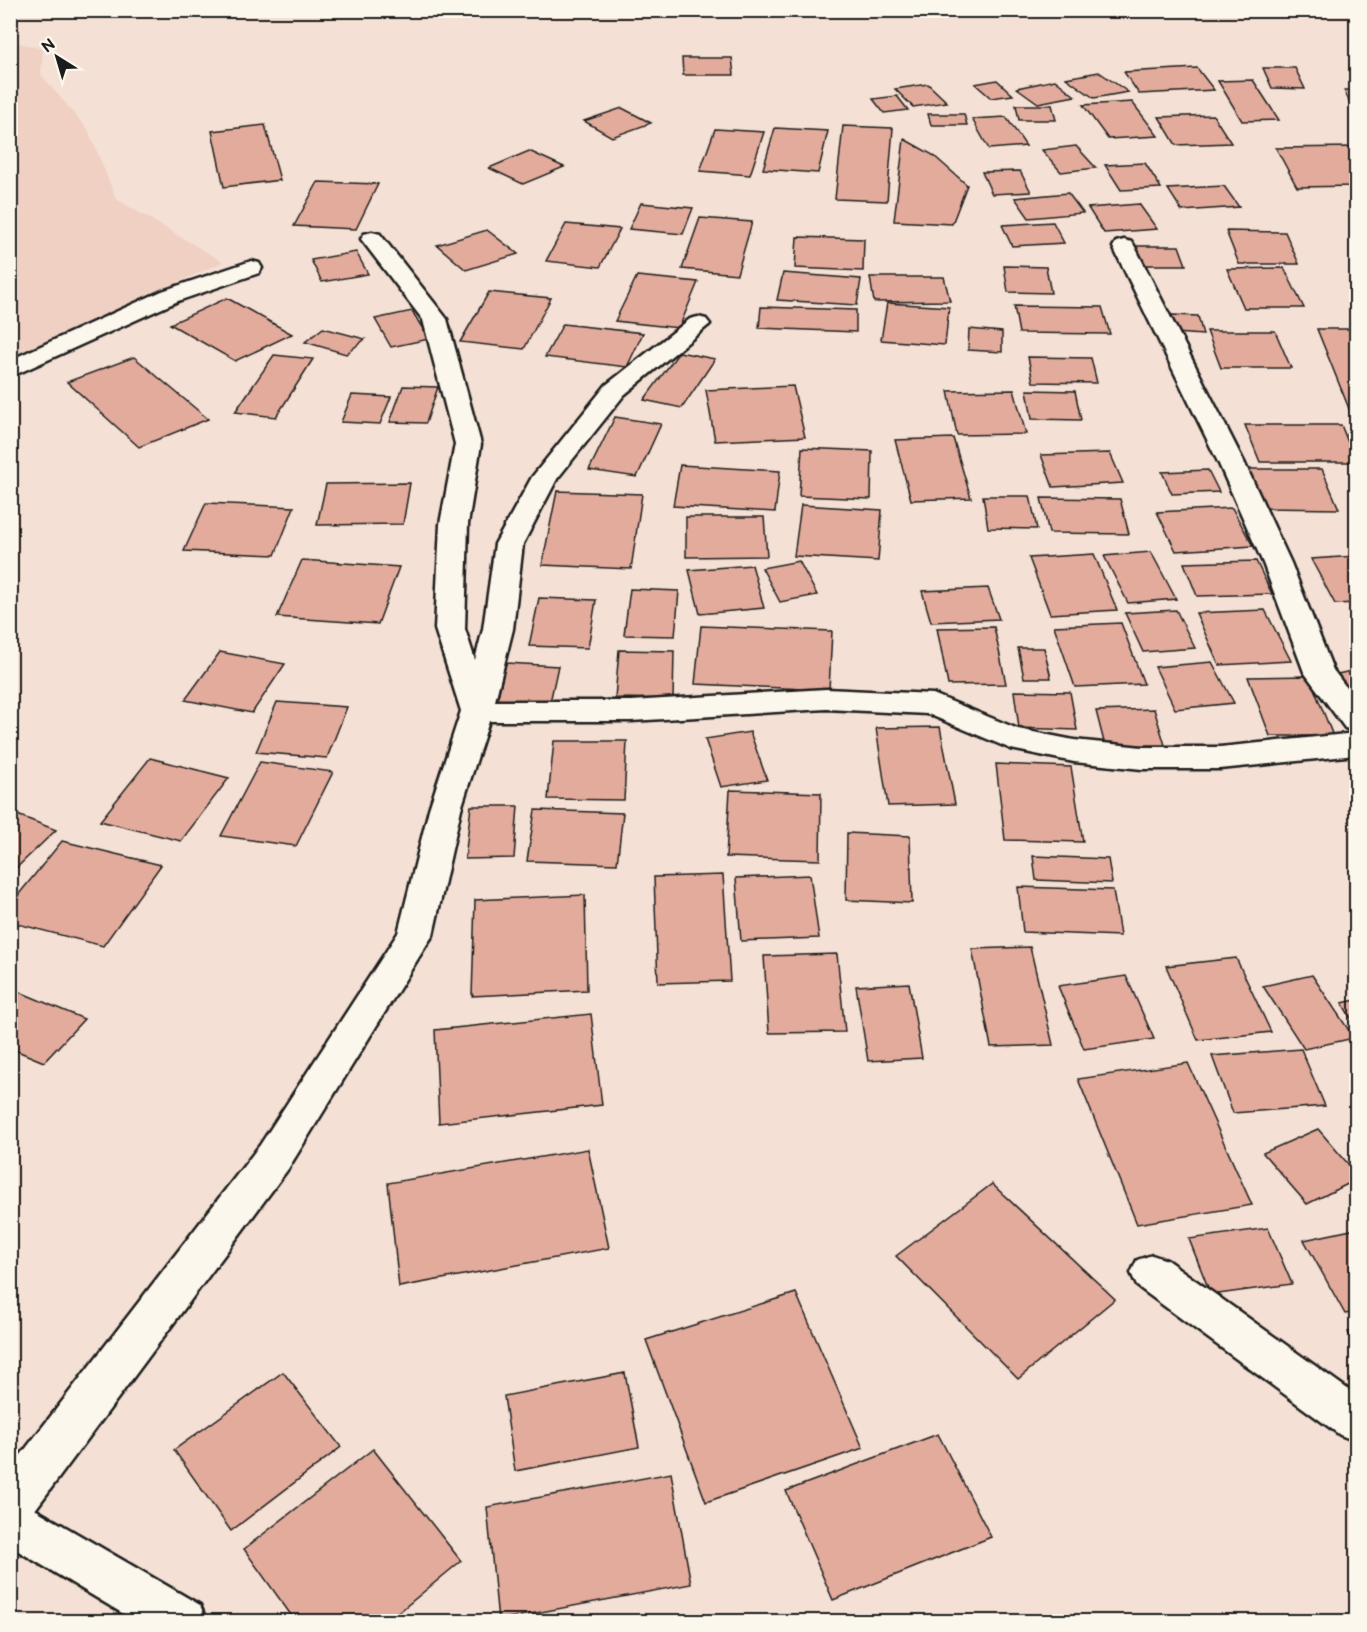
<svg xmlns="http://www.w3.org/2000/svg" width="1367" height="1632" viewBox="0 0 1367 1632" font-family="'Balsamiq Sans',sans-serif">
<rect width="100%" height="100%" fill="#f4e0d4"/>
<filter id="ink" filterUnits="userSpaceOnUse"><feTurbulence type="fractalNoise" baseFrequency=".0167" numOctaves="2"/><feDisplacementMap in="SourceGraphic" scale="12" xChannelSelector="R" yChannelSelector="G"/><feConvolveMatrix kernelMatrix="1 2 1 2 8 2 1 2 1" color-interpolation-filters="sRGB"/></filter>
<g filter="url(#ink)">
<path fill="#efd0c3" d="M10,41L43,49L41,75L88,130L116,199L223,262L11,357Z"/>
<g fill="#e3ab9b" stroke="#1c1c1c" stroke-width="1.5">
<path d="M682,58H732L734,75H683Z"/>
<path d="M1197,68L1214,90L1139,94L1124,72Z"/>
<path d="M1263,68H1295L1305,89L1272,88Z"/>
<path d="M1099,72L1128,92L1094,98L1066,78Z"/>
<path d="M997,80L1013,95L991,98L975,84Z"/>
<path d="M1055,80L1075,96L1038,103L1017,88Z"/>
<path d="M1253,80L1279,120L1242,121L1218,81Z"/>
<path d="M928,84L947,102L913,107L895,89Z"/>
<path d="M1344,90H1356V117Z"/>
<path d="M897,96L908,110L884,113L873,99Z"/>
<path d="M1132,102L1158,136L1108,139L1083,105Z"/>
<path d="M1016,105H1052L1056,120H1019Z"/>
<path d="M622,108L651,123L612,137L584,121Z"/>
<path d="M928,114H964L967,125H931Z"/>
<path d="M1213,115L1231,143L1176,145L1159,117Z"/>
<path d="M1006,117L1026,146L989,149L972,119Z"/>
<path d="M265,125L280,180L224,187L212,131Z"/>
<path d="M843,126L893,128L887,201L835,199Z"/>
<path d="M775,128L828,131L818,173L763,169Z"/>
<path d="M715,129L764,132L750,175L700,171Z"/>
<path d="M904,139L933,155L967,185L952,224L894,221Z"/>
<path d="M1076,146L1096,168L1061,172L1042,150Z"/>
<path d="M1356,147V186L1297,187L1276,148Z"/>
<path d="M529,151L564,167L523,184L489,168Z"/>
<path d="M1145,163L1161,188L1121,190L1105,165Z"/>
<path d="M1020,171L1031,192L992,194L982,172Z"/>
<path d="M318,182L378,184L356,229L294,226Z"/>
<path d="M1224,186L1239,207L1182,211L1168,189Z"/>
<path d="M1068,193L1083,213L1029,218L1015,198Z"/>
<path d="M641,203L693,208L683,234L629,229Z"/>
<path d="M1139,204L1157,229L1104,233L1088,208Z"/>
<path d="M700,218L752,222L737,274L682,269Z"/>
<path d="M1053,222L1064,243L1012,246L1002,225Z"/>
<path d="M566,224L620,229L600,267L546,261Z"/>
<path d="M487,230L518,254L466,270L437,245Z"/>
<path d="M1226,231L1285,232L1299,264H1239Z"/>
<path d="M797,237L864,239L863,271L795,268Z"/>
<path d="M1135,246H1179L1186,265H1142Z"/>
<path d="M356,252L368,274L322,282L311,260Z"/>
<path d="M1004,266L1046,267L1051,293L1008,292Z"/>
<path d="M1284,268L1304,308H1244L1227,269Z"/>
<path d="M783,273L861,279L857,305L777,300Z"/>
<path d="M637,276L698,282L679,328L615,321Z"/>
<path d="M870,277H944L950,301L874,302Z"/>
<path d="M489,292L551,298L524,349L460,342Z"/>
<path d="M227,298L292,334L235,361L170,324Z"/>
<path d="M887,303L949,307L945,345L881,340Z"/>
<path d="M1014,306L1102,307L1110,334L1019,333Z"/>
<path d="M761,307L856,310V332L759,328Z"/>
<path d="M412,311L429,339L391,347L375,319Z"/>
<path d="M1172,315L1198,316L1203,335L1175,333Z"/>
<path d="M563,324L643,333L627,367L545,357Z"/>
<path d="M323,328L365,339L346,354L305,342Z"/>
<path d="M969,329L1002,332V352L968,350Z"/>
<path d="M1317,329H1356V426Z"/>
<path d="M1207,331H1275L1291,368H1221Z"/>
<path d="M679,352L715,359L682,408L644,400Z"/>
<path d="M274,355L313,359L276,417L235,412Z"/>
<path d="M134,357L208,419L139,447L67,382Z"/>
<path d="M1028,357L1091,358L1097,383L1033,382Z"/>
<path d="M403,386L438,387L426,423L390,422Z"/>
<path d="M793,386L805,437L715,441L706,390Z"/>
<path d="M1014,390L1026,434L957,435L948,391Z"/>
<path d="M1027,390L1075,391L1081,420L1032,419Z"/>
<path d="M352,395L391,397L380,424L341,422Z"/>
<path d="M615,417L661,424L637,477L589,470Z"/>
<path d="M1245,425H1341L1356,462H1260Z"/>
<path d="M953,438L971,498L911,500L895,440Z"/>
<path d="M802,448L872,451L871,499L799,496Z"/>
<path d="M1110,453L1123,483L1053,487L1041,455Z"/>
<path d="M680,465L780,471L775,512L673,506Z"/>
<path d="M1248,469H1322L1339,509L1263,508Z"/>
<path d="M1208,470L1219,492L1172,494L1162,472Z"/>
<path d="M410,483L403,524L317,525L326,484Z"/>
<path d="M557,491L642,494L631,569L542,565Z"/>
<path d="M983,496H1030L1037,529L988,528Z"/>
<path d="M1041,498L1120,499L1129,534L1049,533Z"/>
<path d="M206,503L294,507L275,555L184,551Z"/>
<path d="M801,505L882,510L878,561L794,556Z"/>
<path d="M1232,508L1253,546L1176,551L1157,512Z"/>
<path d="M686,517H764L767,556L686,557Z"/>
<path d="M1151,552L1176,599L1128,603L1104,556Z"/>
<path d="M1094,554L1117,610L1050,614L1029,558Z"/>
<path d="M1356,556V603L1335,604L1311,559Z"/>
<path d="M302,560L399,567L378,624L277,617Z"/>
<path d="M799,561L817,595L780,602L762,568Z"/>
<path d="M1256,561L1272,594L1197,596L1184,563Z"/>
<path d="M752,565L764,608L700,614L689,570Z"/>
<path d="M988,588L999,619L931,622L922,591Z"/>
<path d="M630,589L679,591L675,636L624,635Z"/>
<path d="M539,598L596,600L588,648L529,646Z"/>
<path d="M1176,610L1195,648L1143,652L1125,613Z"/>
<path d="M1265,610L1291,661L1219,665L1196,613Z"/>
<path d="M1121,623L1144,684L1075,687L1054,626Z"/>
<path d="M701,626L832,631L829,690L695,684Z"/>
<path d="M994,627L1006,684L948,685L937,628Z"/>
<path d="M1018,648H1044L1051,678H1024Z"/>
<path d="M619,650L674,651L673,699L615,698Z"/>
<path d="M220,652L285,664L252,713L185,700Z"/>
<path d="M1212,662L1234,703L1175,709L1155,667Z"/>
<path d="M506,663L558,666L549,707L496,704Z"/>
<path d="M1356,670V702L1333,675Z"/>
<path d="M1309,676L1333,736H1270L1248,677Z"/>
<path d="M1014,691L1070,692L1077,730L1019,728Z"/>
<path d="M277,702L347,707L327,758L256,752Z"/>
<path d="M1154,709L1165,745L1105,746L1096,711Z"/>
<path d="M940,727L955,804L888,806L876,728Z"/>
<path d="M750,732L767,780L721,787L705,739Z"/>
<path d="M554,741H627L624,800L548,799Z"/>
<path d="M150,758L229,778L181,841L100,821Z"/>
<path d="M260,762L333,772L296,846L221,836Z"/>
<path d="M996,764L1071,767L1083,842L1005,840Z"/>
<path d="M730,790L821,793L820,860L726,857Z"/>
<path d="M471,806H518L514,858L465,859Z"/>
<path d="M535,810L623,813L617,864L527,861Z"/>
<path d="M10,812L56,830L10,874Z"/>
<path d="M847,833L910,836L912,903L846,900Z"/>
<path d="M62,841L161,865L103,946L10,922V905Z"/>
<path d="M1033,856L1108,859L1112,883L1036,880Z"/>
<path d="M723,875L730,981L658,983L654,877Z"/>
<path d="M810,875L819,938L741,941L736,878Z"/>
<path d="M1018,887L1113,890L1120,936L1023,932Z"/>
<path d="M585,895L587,990L472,996L475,900Z"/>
<path d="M1030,947L1053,1045L991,1047L972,949Z"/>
<path d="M837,954L845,1032L769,1033L764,956Z"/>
<path d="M1236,958L1271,1032L1198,1040L1166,966Z"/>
<path d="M1312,975L1354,1038L1304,1049L1263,986Z"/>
<path d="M1126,976L1154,1039L1084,1049L1058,986Z"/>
<path d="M909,983L922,1058L868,1061L856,986Z"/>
<path d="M15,990L84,1019L44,1062L10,1048V995Z"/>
<path d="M1356,1000V1027L1342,1003Z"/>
<path d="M591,1014L602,1105L439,1123L435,1030Z"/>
<path d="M1301,1049L1325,1106L1233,1113L1212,1056Z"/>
<path d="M1188,1063L1252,1205L1137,1224L1078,1079Z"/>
<path d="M1318,1129L1356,1173V1180L1307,1204L1263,1153Z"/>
<path d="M588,1149L609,1248L399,1287L388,1183Z"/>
<path d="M992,1184L1115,1299L1018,1379L896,1256Z"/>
<path d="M1268,1228L1292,1284L1211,1295L1189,1239Z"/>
<path d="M1356,1229V1312L1345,1314L1304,1240Z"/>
<path d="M796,1293L863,1448L706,1502L646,1340Z"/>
<path d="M1356,1330V1349L1348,1332Z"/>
<path d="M283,1372L341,1447L231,1531L174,1450Z"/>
<path d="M625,1373L639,1447L515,1471L504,1396Z"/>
<path d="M938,1434L991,1537L833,1600L786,1491Z"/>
<path d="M373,1449L461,1561L387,1622H296L244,1549Z"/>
<path d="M671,1473L691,1584L498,1620L487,1507Z"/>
</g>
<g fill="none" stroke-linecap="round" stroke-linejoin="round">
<g stroke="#1c1c1c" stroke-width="5">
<g id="minor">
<path d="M372,232L380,234L447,319L481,444L468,524L465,629L475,660L483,629L495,544L532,477L606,385L690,319L698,317L706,319L710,324L624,395L557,479L523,544L513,629L495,701H631L826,689L933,694L1018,729L1074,740L1142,747H1220L1356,733V755L1220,769H1142L1074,762L1011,749L928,714L826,709L631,721H489L461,809L433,935L427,944L288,1169L26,1522L10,1528V1469L260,1145L398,933L429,809L461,711L435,629L440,524L455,444L423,320L361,239L364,234Z"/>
<path d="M1124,240L1132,242L1135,247L1245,464L1291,563L1333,670L1356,700V731L1345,728L1304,672L1263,563L1219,464L1113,247L1116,242Z"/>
<path d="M251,261L259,263L262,268L259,273L178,301L10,377V360L162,291Z"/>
<path d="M1152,1255L1167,1260L1356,1395V1441L1340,1435L1137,1286L1131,1273L1137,1260Z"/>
</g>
</g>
<g stroke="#1c1c1c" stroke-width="5">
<path id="highway" d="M10,1498L26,1504L200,1605L207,1622H137L10,1546Z"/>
</g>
<use href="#minor" fill="#fbf7ec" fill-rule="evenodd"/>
<use href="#highway" fill="#fbf7ec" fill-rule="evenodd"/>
</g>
</g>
<rect width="1367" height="1632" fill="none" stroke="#fbf7ec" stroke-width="36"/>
<rect x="18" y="18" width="1331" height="1596" fill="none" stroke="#1c1c1c" stroke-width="2" filter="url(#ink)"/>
<g transform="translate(57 57) rotate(323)" stroke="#fbf7ec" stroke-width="4.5" paint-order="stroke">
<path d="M0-4.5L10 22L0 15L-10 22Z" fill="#1c1c1c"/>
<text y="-9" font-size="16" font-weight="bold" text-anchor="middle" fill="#1c1c1c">N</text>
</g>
</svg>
